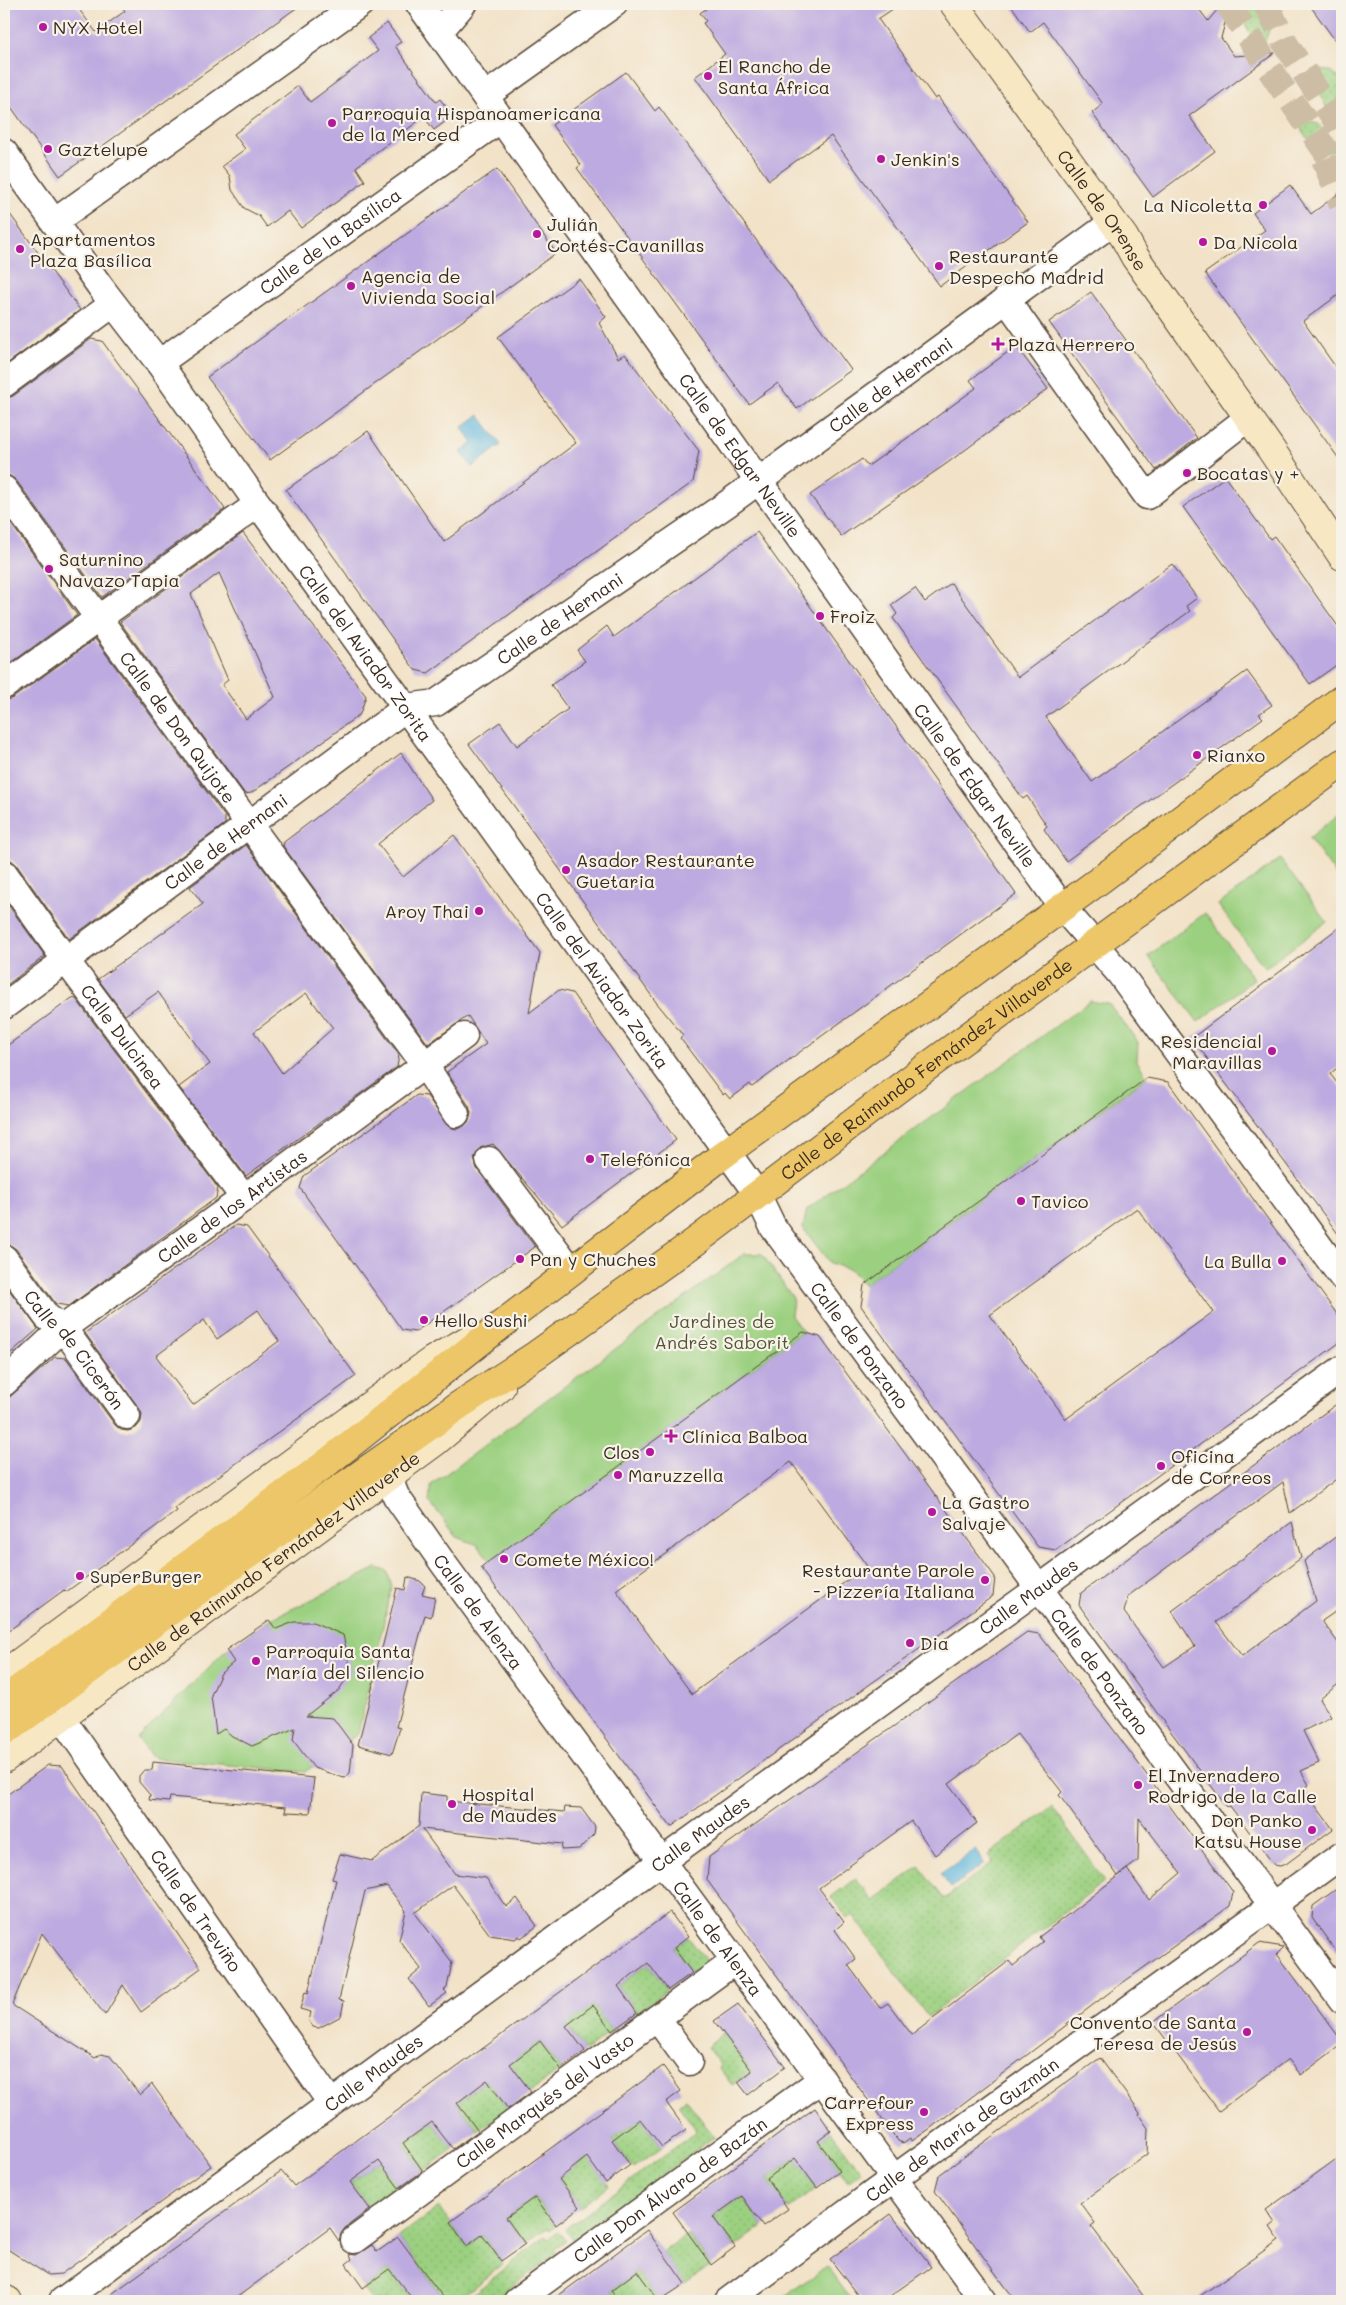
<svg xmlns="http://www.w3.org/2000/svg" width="1346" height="2305" viewBox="0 0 1346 2305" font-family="Mali,sans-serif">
<defs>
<pattern id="garden-dots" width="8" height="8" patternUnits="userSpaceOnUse" patternTransform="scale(1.25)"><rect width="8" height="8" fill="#9bd080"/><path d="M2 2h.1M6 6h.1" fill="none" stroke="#86b36e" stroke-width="1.8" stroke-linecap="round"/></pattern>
</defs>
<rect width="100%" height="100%" fill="#f7f3e8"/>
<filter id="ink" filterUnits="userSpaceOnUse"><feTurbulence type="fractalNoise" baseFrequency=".02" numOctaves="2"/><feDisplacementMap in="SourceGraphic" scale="10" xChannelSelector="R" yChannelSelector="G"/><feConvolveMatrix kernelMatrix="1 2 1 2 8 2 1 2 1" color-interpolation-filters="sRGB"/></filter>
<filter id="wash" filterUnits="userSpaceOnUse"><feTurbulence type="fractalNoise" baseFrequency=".0096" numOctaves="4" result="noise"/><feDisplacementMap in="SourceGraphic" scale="20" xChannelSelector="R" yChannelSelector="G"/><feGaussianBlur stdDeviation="1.12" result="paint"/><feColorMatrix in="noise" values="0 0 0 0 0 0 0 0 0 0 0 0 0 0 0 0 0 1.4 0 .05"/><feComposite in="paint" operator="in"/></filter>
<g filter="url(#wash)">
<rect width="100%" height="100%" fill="#f2e2c7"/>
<g fill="#9bd080" stroke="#6b7d4f">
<path d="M1342,812V883L1309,838Z"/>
<path d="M1280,859L1327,922L1265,968L1218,905Z"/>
<path d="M1205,913L1254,979L1198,1022L1148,956Z"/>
<path d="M1090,1001L1109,1004L1138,1042L1137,1061L1147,1077L864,1285L851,1270L830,1263L803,1228L807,1209Z"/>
<path d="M744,1254H762L793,1298L791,1316L803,1332L490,1561L478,1545L457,1537L429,1501L431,1485Z"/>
<path d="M377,1568L387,1571L392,1587L358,1734L305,1772L153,1758L138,1739L226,1650L269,1620Z"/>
<path d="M827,2266L852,2301H778Z"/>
</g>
<g fill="url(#garden-dots)" stroke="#6b7d4f">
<path d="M1239,4H1271C1273,22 1269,33 1261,49C1250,35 1242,21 1239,4Z"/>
<path d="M1319,70L1330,71L1342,80V122C1323,111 1317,90 1319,70Z"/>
<path d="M1298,118L1318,124L1334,141L1335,151L1325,153C1312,143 1301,136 1298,118Z"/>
<path d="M1052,1807L1105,1881L928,2017L853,1915L848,1919L831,1897L856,1878L873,1901L919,1866L944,1899L993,1862L988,1855Z"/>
<path d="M688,1937L707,1962L692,1973L674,1948Z"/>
<path d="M648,1963L668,1990L637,2013L618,1986Z"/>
<path d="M593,2005L612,2031L585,2051L566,2025Z"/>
<path d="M723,2034L752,2071L732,2085L719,2068L721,2066L707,2047Z"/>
<path d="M540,2041L561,2069L531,2092L510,2064Z"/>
<path d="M487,2080L508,2109L478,2131L457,2103Z"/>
<path d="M686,2099L714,2137L574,2241L565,2229L697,2131L678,2105Z"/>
<path d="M640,2119L662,2147L633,2168L612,2140Z"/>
<path d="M432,2122L453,2149L423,2171L403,2143Z"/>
<path d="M831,2131L861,2172L848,2182L818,2141Z"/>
<path d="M587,2157L609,2186L580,2207L559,2179Z"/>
<path d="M795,2158L817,2188L788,2209L767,2179Z"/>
<path d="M379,2161L400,2188L371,2210L350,2182Z"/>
<path d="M742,2196L763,2226L735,2247L713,2217Z"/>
<path d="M535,2197L556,2225L550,2230L547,2228L525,2244L506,2218Z"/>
<path d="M439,2207L467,2246L482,2235L503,2264L461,2297L464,2301H446L398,2237Z"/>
<path d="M558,2232L566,2241L554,2250L557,2253L492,2301H471L468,2298L546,2236L549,2239Z"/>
<path d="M688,2234L711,2265L685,2284L662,2252Z"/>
<path d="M389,2269L414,2301H373L363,2288Z"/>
<path d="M637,2271L659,2301H619L611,2291Z"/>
</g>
<g fill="#62b8de" stroke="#4e717e">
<path d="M479,415L501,445L472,467L461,452L473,443L462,428Z"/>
<path d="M975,1850L984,1863L951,1888L940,1874Z"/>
</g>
<g id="blocks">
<g fill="#bdaae0" fill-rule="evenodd">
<path d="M4,4H75L96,32L125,11L120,4H302L60,176L4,97Z"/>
<path d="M713,4H900L878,19L935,99L938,97L1028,222L940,286L831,136L769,180L695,77L725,54L703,23L706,21L700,13Z"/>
<path d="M1010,4H1195L1208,21L1222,4H1230L1221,38L1234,56L1275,53L1189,116L1215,151L1153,197L1092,113L1103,104L1043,22L1030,32Z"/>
<path d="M1309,4H1342V50Z"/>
<path d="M387,23L401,42L395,46L436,102L440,99L453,116L434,130L424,117L356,167L365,181L301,228L288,211L267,227L259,216L244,208L232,190L230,176L222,166L245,149L234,134L298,86L310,102L378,51L368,38Z"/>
<path d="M626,72L655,111L659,107L851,370L797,409L778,383L749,404L577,168L581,165L552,125Z"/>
<path d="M497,169L556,253L270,460L207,377Z"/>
<path d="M1290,185L1311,214L1342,191V292L1303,321L1342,376V463L1205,273L1265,230L1253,213Z"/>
<path d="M4,206L80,310L4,366Z"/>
<path d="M579,279L606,317L599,323L618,358L625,354L699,451L693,482L428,673L415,670L286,490L368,431L444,542L576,443L498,337Z"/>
<path d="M1091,292L1197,438L1156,470L1049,322Z"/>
<path d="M91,339L102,341L225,509L102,597L16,480L10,476L4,474V399L13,396Z"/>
<path d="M1016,346L1048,389L946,464L841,536L810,495L862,459L868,466L920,429L976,388L970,380Z"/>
<path d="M1225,477L1270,539L1274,536L1342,632V661L1310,684L1183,507Z"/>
<path d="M4,514L77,615L4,668Z"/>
<path d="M757,532L1016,894L752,1087L750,1084L730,1099L725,1093L723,1095L680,1038L683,1035L656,1002L469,744L500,722L517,746L568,709L551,685L585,661L577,650L607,626L614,637Z"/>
<path d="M243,533L366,696L360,714L294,763L251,793L245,794L120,622ZM219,573L275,697L246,719L222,685L228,680L191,594Z"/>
<path d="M1172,564L1197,598L1186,606L1190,611L1046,717L1092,782L1247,671L1272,705L1259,714L1263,718L1066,861L1044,829L1047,826L1027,796L1023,799L893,618L897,614L891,605L915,588L925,602L951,583L1018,677Z"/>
<path d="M95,639L225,817V824L69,939L16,864L11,860L4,858V701L13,698Z"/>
<path d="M401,753L432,800L378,844L403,877L454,835L540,953L529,1013L559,990L572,993L676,1140L562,1225L493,1144L480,1148L474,1158L477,1169L535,1247L415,1332L402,1330L300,1188L304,1176L417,1095L427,1096L449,1127L457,1129L464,1126L469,1121L471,1113L469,1106L447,1072L486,1044L468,1016L428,1044L283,846L284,842Z"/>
<path d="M246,845L399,1055L397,1067L246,1176L179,1087L210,1064L158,992L125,1015L98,979L203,904L190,887ZM306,993L333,1028L282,1073L254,1032Z"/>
<path d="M4,899L45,956L4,987Z"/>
<path d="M1342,925V1064L1330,1074L1342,1089V1239L1192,1038Z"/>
<path d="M72,998L76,999L218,1188L216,1198L69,1306L56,1304L16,1249L10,1245L4,1243V1048Z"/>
<path d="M1147,1078L1168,1082L1342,1321L1339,1343L1056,1550L1038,1547L861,1306L864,1285ZM1137,1208L1213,1312L1066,1419L990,1315Z"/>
<path d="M236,1225L247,1227L356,1376L175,1508L177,1511L66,1592L64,1590L4,1634V1402L55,1357L66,1358L115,1425L121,1430L128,1431L136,1428L141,1422L142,1414L139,1408L85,1333ZM258,1310L279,1341L193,1405L156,1356L204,1320L217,1339Z"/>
<path d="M4,1283L38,1329L4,1359Z"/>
<path d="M803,1332L820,1337L995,1577L993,1596L671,1827L481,1567ZM791,1462L867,1566L692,1694L616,1590Z"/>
<path d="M1342,1400V1475L1290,1513L1283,1482L1128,1596L1124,1612L1164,1667L1195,1646L1172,1611L1292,1522L1301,1558L1216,1622L1242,1656L1316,1601L1304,1561L1342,1532V1607L1322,1621L1342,1648V1681L1320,1699L1331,1717L1303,1731L1319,1763L1301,1771L1309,1785L1303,1789L1333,1829L1286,1864L1280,1866L1274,1865L1230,1806L1227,1807L1160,1717L1079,1605L1081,1593Z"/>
<path d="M407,1577L420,1581L425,1586L422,1594L435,1597L431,1617L425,1615L396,1727L400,1728L392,1754L358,1745L397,1588L405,1590Z"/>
<path d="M269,1620L276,1629L294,1622H313L343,1635L351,1671L339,1690L306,1716L333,1718L353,1745L350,1773L344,1778L314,1768L293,1740L295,1728L252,1746L232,1736L224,1729L216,1734L211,1695L221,1673L234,1662L226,1650Z"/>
<path d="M1027,1632L1039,1634L1113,1729L1233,1892L1230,1906L1114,1989L928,2130L912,2141L910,2138L903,2143L898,2141L707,1880L709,1857ZM1017,1734L1062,1792L1059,1795L1118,1876L1127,1869L1039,1937L1043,1942L1013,1966L1009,1961L912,2035L888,2003L880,2008L848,1965L856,1959L835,1930L844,1922L819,1888L911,1821L935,1855L977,1823L949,1784ZM1139,1818L1181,1873L1149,1900L1127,1869L1138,1861Z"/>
<path d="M153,1762L314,1778L310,1813L285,1812L286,1807L170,1797L169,1802L149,1800L150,1795L139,1782V1776L144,1770H152Z"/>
<path d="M48,1765L62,1766L201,1968L141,2012L123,1985L105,2015L42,1933L12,2005L95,2058L101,2054L110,2056L140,2095L152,2084L211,2166L61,2274L48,2275L4,2247V1797Z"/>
<path d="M421,1793L447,1796V1801L564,1812L565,1807L581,1808L595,1827L594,1834L579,1849L561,1850L562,1844L422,1829L455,1874L486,1878L506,1907L517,1898L537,1926L521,1938L519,1936L515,1939L490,1935L453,1885L415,1913L452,1962L447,1988L444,1990L447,1993L429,2006L409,1979L421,1969L399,1940L406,1911L387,1886L365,1891L339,2000L344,2001L341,2016L319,2028L313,2027L309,2021L311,2012L300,2009L305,1992L308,1993L336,1880L332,1879L340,1854L372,1861L419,1826Z"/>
<path d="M1342,1885V1960L1312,1918L1313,1906Z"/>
<path d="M670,1912L688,1937L674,1948L692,1973L668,1990L648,1963L633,1974L618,1986L637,2013L612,2031L593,2005L566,2026L585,2051L561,2069L540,2041L526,2052L510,2064L531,2092L508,2109L487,2080L457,2103L478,2131L453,2149L432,2122L403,2143L423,2171L399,2188L379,2161L350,2182L370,2209L345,2228L341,2234L339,2241L330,2228L232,2301H102L281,2171L294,2186Z"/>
<path d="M1259,1943L1284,1947L1277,1954L1342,2041V2044L1301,2075L1288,2059L1219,2111L1153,2022Z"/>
<path d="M738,2004L785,2067L748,2095L738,2082L752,2071L714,2021Z"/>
<path d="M1100,2058L1140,2113L1139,2115L1148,2128L1147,2154L1080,2203L1095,2223L1091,2226L1147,2301H1016L935,2191L939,2175Z"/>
<path d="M663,2066L681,2091L666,2102L686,2130L662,2147L640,2119L612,2140L630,2165L606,2183L587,2157L559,2179L580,2207L556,2225L535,2197L506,2218L525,2244L501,2261L482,2235L467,2246L450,2222Z"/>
<path d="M815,2108L831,2131L818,2141L840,2171L817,2188L795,2158L767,2179L788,2209L763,2226L742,2196L728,2206L713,2217L735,2247L711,2265L673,2212Z"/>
<path d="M1342,2155V2301H1193L1279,2240L1270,2227L1275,2223L1266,2210Z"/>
<path d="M891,2214L931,2267L883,2301H862L830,2259Z"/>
<path d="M647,2230L685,2284L659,2301L637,2271L611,2291L619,2301H551Z"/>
<path d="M398,2237L427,2276L446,2301H414L389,2269L363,2288L346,2264L352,2259L349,2254L356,2255L372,2245L377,2252Z"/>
</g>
</g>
</g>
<g filter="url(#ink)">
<use href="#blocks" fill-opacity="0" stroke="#564637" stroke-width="1"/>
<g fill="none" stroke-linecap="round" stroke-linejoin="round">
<g stroke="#cdbda5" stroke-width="26" stroke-dasharray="26 13" stroke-linecap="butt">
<path d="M1228,4L1274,76L1342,175"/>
<path d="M1266,4L1285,43L1342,130"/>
<path d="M1324,159L1342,204"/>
</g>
<g stroke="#564637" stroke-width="29">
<g id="street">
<path id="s1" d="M419,4L1062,907L1120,974L1342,1277"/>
<path d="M439,32L463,4"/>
<path d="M485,96L614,4"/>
<path id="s2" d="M4,152L102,289L159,363L258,504L727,1152L757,1194L773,1227L1342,2000"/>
<path d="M54,222L360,4"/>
<path d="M1006,299L1147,496L1248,418"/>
<path id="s3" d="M159,363L501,119"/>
<path d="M4,384L113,304"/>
<path id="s4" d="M4,489L425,1065L456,1114"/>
<path d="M4,686L258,504"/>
<path id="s5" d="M4,873L70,966L244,1198"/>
<path id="s6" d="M4,1006L407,707L436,703L727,504L1113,222"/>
<path d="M489,1160L572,1271"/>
<path id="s7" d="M4,1258L47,1317L63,1328L127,1416"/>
<path id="s8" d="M4,1383L63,1328L244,1198L464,1036"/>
<path id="s9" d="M393,1474L392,1486L396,1496L443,1563L984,2301"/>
<path id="s10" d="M61,1717L331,2103"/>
<path d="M657,2018L689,2062"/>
<path id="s11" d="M354,2240L735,1961"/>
<path id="s12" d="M62,2301L662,1861L1342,1369"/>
<path id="s13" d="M517,2301L822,2079"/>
<path id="s14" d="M728,2301L875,2192L1342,1855"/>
</g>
</g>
<g stroke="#564637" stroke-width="30">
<g id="secondary">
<path id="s15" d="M954,4L1124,237L1135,257L1270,448L1342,556"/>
<path d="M4,1674L384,1395L433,1360L471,1338"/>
<path id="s16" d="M4,1759L435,1442L501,1387"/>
<path d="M4,2299L8,2301"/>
</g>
</g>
<g stroke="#564637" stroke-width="30">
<g id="primary">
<path d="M4,1700L324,1465L510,1318L727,1152L1100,880L1342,699"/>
<path id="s17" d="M4,1732L291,1523L458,1406L536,1355L699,1239L924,1069L1342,763"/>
</g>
</g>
<use href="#street" stroke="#fff" stroke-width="26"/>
<use href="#secondary" stroke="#f7e8c3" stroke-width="28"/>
<use href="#primary" stroke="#ecc669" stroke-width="28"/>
</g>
</g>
<g fill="#b5179e" stroke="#f7f3e8" stroke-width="2">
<circle cx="43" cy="27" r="5"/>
<circle cx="708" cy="76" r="5"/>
<circle cx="332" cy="123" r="5"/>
<circle cx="48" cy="149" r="5"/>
<circle cx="881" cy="159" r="5"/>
<circle cx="1263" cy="205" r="5"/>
<circle cx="537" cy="234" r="5"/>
<circle cx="1203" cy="242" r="5"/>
<circle cx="20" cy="249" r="5"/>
<circle cx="939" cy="266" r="5"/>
<circle cx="351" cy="286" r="5"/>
<path d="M995.5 336.5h5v5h5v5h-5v5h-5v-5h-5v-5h5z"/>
<circle cx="1187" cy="473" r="5"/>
<circle cx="49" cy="569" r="5"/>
<circle cx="820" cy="616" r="5"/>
<circle cx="1197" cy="755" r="5"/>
<circle cx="566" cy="870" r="5"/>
<circle cx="479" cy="911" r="5"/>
<circle cx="1272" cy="1051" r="5"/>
<circle cx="590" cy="1159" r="5"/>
<circle cx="1021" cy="1201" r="5"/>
<circle cx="520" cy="1259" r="5"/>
<circle cx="1282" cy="1261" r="5"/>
<circle cx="424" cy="1320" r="5"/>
<path d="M668.5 1428.5h5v5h5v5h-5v5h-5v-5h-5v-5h5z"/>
<circle cx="650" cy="1452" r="5"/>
<circle cx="1161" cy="1466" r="5"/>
<circle cx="618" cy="1475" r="5"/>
<circle cx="932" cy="1512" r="5"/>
<circle cx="504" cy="1559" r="5"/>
<circle cx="80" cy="1576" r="5"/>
<circle cx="985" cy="1580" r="5"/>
<circle cx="910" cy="1643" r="5"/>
<circle cx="256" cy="1661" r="5"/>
<circle cx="1138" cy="1785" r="5"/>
<circle cx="452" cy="1804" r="5"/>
<circle cx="1312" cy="1830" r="5"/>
<circle cx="1247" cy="2032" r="5"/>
<circle cx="924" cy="2112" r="5"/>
</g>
<g text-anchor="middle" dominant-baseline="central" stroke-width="4.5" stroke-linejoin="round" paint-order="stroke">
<g font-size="18" fill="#3b2a1e" stroke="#f7f3e8" text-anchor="start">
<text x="53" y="27">NYX Hotel</text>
<text x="718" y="66">El Rancho de<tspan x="718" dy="21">Santa África</tspan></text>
<text x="342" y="113">Parroquia Hispanoamericana<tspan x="342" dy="21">de la Merced</tspan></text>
<text x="58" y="149">Gaztelupe</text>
<text x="891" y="159">Jenkin's</text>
<text x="1253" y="205" text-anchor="end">La Nicoletta</text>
<text x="547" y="224">Julián<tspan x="547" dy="21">Cortés-Cavanillas</tspan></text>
<text x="30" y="239">Apartamentos<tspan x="30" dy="21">Plaza Basílica</tspan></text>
<text x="1213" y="242">Da Nicola</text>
<text x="949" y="256">Restaurante<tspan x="949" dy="21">Despecho Madrid</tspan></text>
<text x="361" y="276">Agencia de<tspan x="361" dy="21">Vivienda Social</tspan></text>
<text x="1008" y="344">Plaza Herrero</text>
<text x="1197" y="473">Bocatas y +</text>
<text x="59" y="559">Saturnino<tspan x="59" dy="21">Navazo Tapia</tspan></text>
<text x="830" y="616">Froiz</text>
<text x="1207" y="755">Rianxo</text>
<text x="576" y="860">Asador Restaurante<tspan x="576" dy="21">Guetaria</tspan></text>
<text x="469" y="911" text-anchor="end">Aroy Thai</text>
<text x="1262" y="1041" text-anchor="end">Residencial<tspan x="1262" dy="21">Maravillas</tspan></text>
<text x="600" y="1159">Telefónica</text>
<text x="1031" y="1201">Tavico</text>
<text x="530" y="1259">Pan y Chuches</text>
<text x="1272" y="1261" text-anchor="end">La Bulla</text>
<text x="434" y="1320">Hello Sushi</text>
<text x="682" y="1436">Clínica Balboa</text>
<text x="640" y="1452" text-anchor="end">Clos</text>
<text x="1171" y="1456">Oficina<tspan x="1171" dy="21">de Correos</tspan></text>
<text x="628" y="1475">Maruzzella</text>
<text x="942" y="1502">La Gastro<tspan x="942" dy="21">Salvaje</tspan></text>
<text x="514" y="1559">Comete México!</text>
<text x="975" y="1570" text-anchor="end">Restaurante Parole<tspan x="975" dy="21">- Pizzería Italiana</tspan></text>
<text x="90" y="1576">SuperBurger</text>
<text x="920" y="1643">Dia</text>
<text x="266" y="1651">Parroquia Santa<tspan x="266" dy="21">María del Silencio</tspan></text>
<text x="1148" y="1775">El Invernadero<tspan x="1148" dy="21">Rodrigo de la Calle</tspan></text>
<text x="462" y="1794">Hospital<tspan x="462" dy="21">de Maudes</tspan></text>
<text x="1302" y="1820" text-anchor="end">Don Panko<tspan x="1302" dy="21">Katsu House</tspan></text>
<text x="1237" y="2022" text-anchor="end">Convento de Santa<tspan x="1237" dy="21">Teresa de Jesús</tspan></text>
<text x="914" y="2102" text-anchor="end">Carrefour<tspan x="914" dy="21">Express</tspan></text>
</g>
<g font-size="18" fill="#3b2a1e" stroke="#f7f3e8">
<text stroke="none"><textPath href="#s15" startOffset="254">Calle de Orense</textPath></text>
<text stroke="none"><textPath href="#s3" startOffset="210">Calle de la Basílica</textPath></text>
<text stroke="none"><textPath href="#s6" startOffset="1086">Calle de Hernani</textPath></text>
<text stroke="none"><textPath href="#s1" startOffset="554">Calle de Edgar Neville</textPath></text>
<text stroke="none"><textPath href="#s6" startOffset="681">Calle de Hernani</textPath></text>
<text stroke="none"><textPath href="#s2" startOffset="618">Calle del Aviador Zorita</textPath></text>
<text stroke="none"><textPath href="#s4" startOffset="295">Calle de Don Quijote</textPath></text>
<text stroke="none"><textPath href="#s1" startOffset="959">Calle de Edgar Neville</textPath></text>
<text stroke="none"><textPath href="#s6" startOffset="276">Calle de Hernani</textPath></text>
<text stroke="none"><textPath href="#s2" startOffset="1022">Calle del Aviador Zorita</textPath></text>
<text stroke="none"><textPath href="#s5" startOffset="202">Calle Dulcinea</textPath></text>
<text stroke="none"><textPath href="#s17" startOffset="1136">Calle de Raimundo Fernández Villaverde</textPath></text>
<text stroke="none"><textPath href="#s8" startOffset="289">Calle de los Artistas</textPath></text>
<text stroke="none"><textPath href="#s2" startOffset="1469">Calle de Ponzano</textPath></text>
<text stroke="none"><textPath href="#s7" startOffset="116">Calle de Cicerón</textPath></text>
<text stroke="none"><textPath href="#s16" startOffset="334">Calle de Raimundo Fernández Villaverde</textPath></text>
<text stroke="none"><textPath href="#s12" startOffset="1196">Calle Maudes</textPath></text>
<text stroke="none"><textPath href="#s9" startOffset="165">Calle de Alenza</textPath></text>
<text stroke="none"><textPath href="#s2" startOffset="1874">Calle de Ponzano</textPath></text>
<text stroke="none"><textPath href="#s12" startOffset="791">Calle Maudes</textPath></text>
<text stroke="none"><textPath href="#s10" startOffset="236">Calle de Treviño</textPath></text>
<text stroke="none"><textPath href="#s9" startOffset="570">Calle de Alenza</textPath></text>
<text stroke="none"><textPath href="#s12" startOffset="386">Calle Maudes</textPath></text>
<text stroke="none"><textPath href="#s11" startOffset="236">Calle Marqués del Vasto</textPath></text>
<text stroke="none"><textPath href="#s14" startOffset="290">Calle de María de Guzmán</textPath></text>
<text stroke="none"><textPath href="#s13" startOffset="189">Calle Don Álvaro de Bazán</textPath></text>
</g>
<g font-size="18" fill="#535436" stroke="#f7f3e8">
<text x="722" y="1321">Jardines de<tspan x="722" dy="21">Andrés Saborit</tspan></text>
</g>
</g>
<rect width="1346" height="2305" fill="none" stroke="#f7f3e8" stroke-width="20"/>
</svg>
